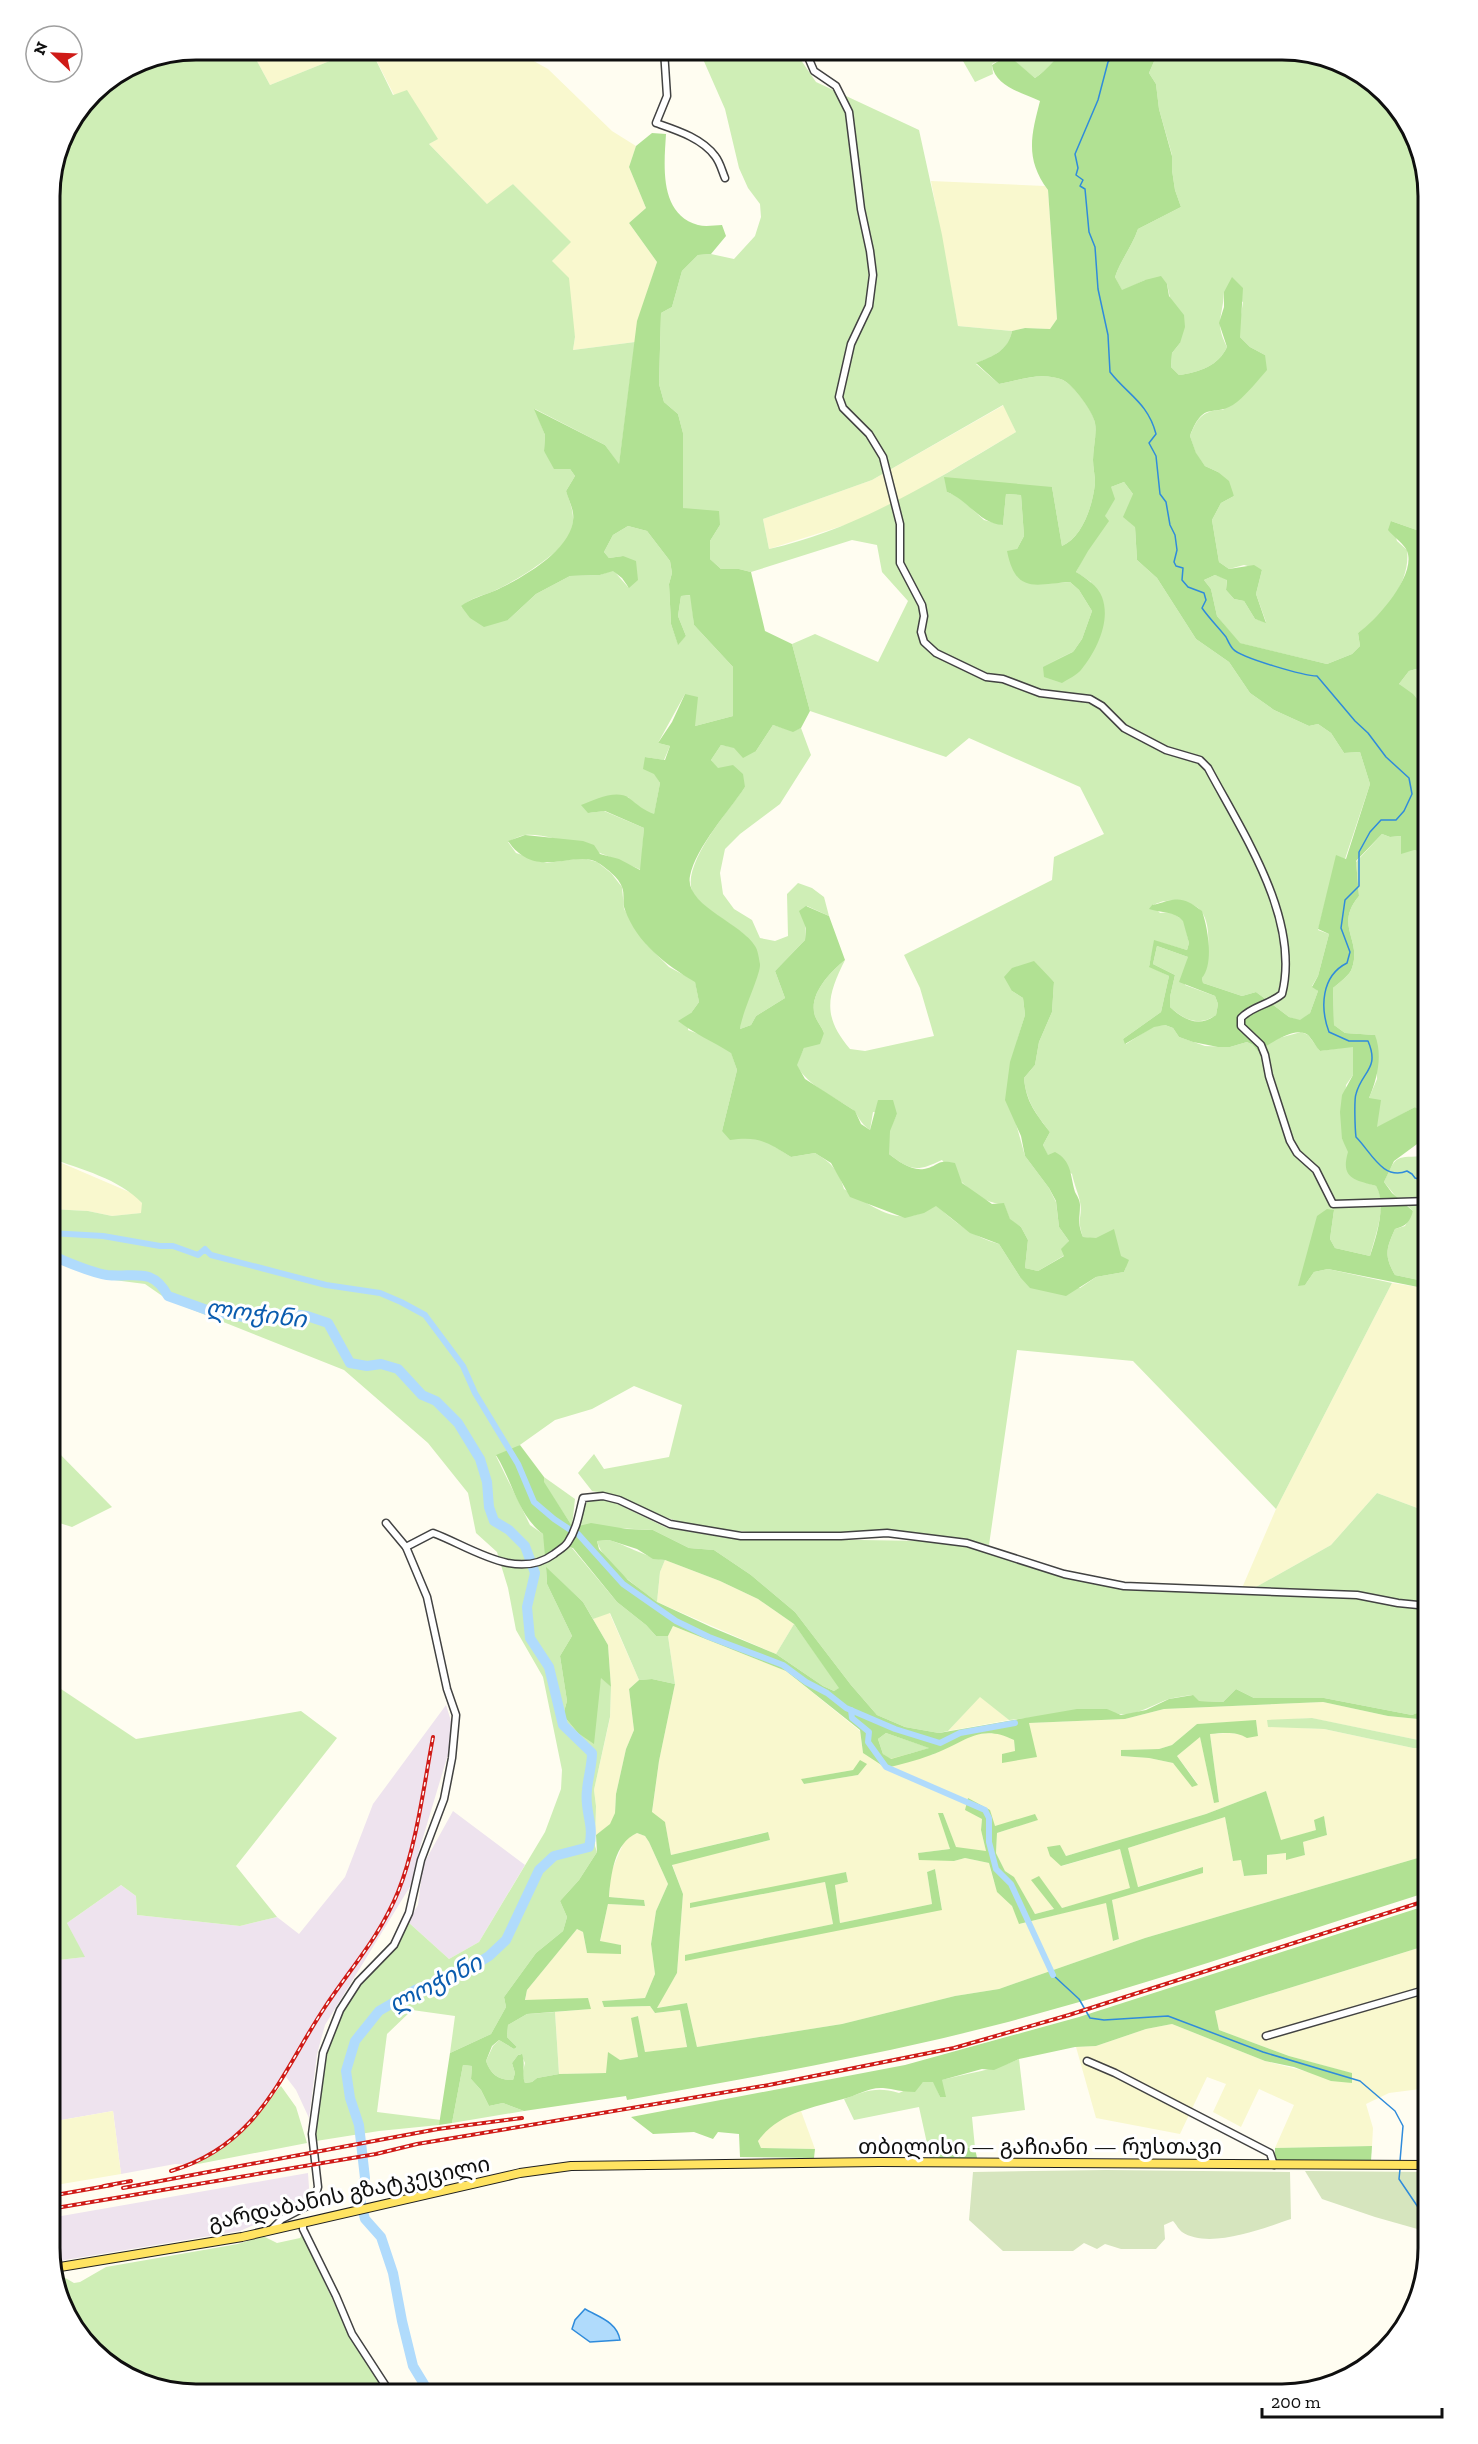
<svg xmlns="http://www.w3.org/2000/svg" width="1478" height="2444" viewBox="0 0 1478 2444" font-family="'Zilla Slab','Noto Sans Georgian',serif">
<rect width="100%" height="100%" fill="#fffdf1"/>
<g fill="#eee3ee">
<path d="M446,1705L451,1721L449,1751L418,1854L411,1885L325,2025L317,2054L309,2118L296,2090L286,2077L234,2139L193,2165L175,2164L121,2174L113,2111L50,2122V1961L84,1957L67,1923L121,1885L136,1896L137,1915L240,1926L277,1917L299,1934L345,1877L373,1804Z"/>
<path d="M453,1811L525,1865L479,1942L449,1959L408,1922L418,1905L423,1865Z"/>
<path d="M308,2173L309,2188L304,2199L293,2208L240,2231L53,2262L50,2248V2218Z"/>
</g>
<g fill="#f9f8ce" fill-rule="evenodd">
<path d="M251,50H357L270,85Z"/>
<path d="M371,50H514L548,69L612,131L636,146L629,167L646,208L629,223L657,262L638,321L635,342L573,350L575,337L552,261L570,242L513,184L488,205L429,144L437,139L407,91L394,95Z"/>
<path d="M931,181L1045,186L1048,190L1057,319L1050,329L1025,328L1012,331L958,326Z"/>
<path d="M1004,405L1016,432L913,493L858,521L769,549L763,519L872,480Z"/>
<path d="M50,1158L134,1194L142,1203V1213L112,1216L88,1211L50,1209Z"/>
<path d="M1392,1283L1418,1287L1428,1294V1512L1377,1493L1331,1545L1256,1587L1242,1588L1276,1509Z"/>
<path d="M665,1560L720,1581L758,1599L794,1624L776,1654L657,1602L660,1572Z"/>
<path d="M609,1612L639,1680L629,1689L634,1730L626,1749L616,1794L615,1813L611,1824L596,1835V1806L594,1790L610,1718L611,1687L608,1645L593,1619Z"/>
<path d="M673,1626L786,1671L860,1731L863,1753L932,1755L973,1734L1000,1733L1014,1740L1015,1752L1036,1757L1028,1723L1125,1719L1164,1709L1323,1702L1388,1716L1428,1720V1742L1311,1718L1267,1721L1301,1728L1324,1729L1413,1748H1428V1855L1145,1938L999,1989L955,1996L842,2024L697,2047L687,2003L656,2008L677,1973L683,1894L672,1864L770,1840L767,1832L671,1855L665,1823L652,1813L659,1761L675,1684L668,1636ZM1256,1721L1258,1736L1229,1733L1210,1734L1219,1802H1214L1200,1736L1177,1756L1198,1784L1173,1763L1149,1758L1121,1756V1750L1159,1749L1172,1745L1197,1724ZM866,1764L858,1775L804,1784L802,1779L853,1770ZM1266,1791L1281,1841L1316,1830L1324,1817L1327,1835L1303,1842L1305,1855L1286,1859V1853L1266,1855L1267,1874L1244,1876L1241,1859L1233,1861L1225,1817L1128,1848L1137,1887L1202,1867L1112,1900L1119,1939L1114,1941L1106,1902L1020,1924L1012,1906L994,1882L989,1863L965,1858L954,1861L919,1853L950,1849L939,1813H943L956,1848L983,1853L986,1851L981,1830L982,1819L971,1812L995,1826L1037,1820L997,1833L996,1853L1005,1871L1014,1878L1035,1914L1054,1909L1032,1880L1062,1908L1131,1889L1120,1849L1062,1866L1059,1845L1066,1856L1206,1814ZM935,1869L942,1909L686,1960V1955L833,1924L825,1882L690,1908L846,1872L848,1882L835,1884L840,1923L932,1904L927,1872Z"/>
<path d="M980,1696L1009,1720L948,1731Z"/>
<path d="M637,1833L645,1836L649,1842L668,1884L656,1911L651,1944L655,1974L645,1998L603,2001L604,2007L650,2006L655,2013L680,2010L687,2048L645,2052L638,2016L632,2018L638,2057L620,2060L608,2053L607,2073L559,2074L555,2012L590,2009L525,2001L527,1990L577,1929L583,1932L587,1953L621,1945L600,1942L608,1904L645,1906L644,1900L609,1897L611,1872L623,1844L629,1837Z"/>
<path d="M1428,1945V2088L1389,2093L1366,2104L1373,2128L1372,2146L1275,2148L1294,2105L1259,2089L1241,2127L1213,2112L1226,2084L1207,2077L1180,2134L1096,2118L1076,2047L1096,2046L1146,2029L1172,2024L1265,2061L1352,2083L1351,2073L1289,2056L1219,2030L1215,2011Z"/>
<path d="M113,2111L121,2174L50,2186V2122Z"/>
<path d="M801,2111L815,2149L761,2148L758,2141L767,2129L782,2118Z"/>
</g>
<g fill="#cfeeb6" fill-rule="evenodd">
<path d="M196,50H251L270,85L357,50H371L393,95L407,90L438,139L429,144L487,204L513,184L571,242L552,261L569,278L575,337L573,350L635,342L619,465L605,445L535,409L545,435L544,451L570,469L575,476L566,491C571,505 576,517 571,532C564,552 514,582 494,591C482,596 472,597 461,607L508,620L536,594L570,576L600,575L613,570L628,587L623,556L609,558L604,552L613,535L628,526L647,531L670,561L672,573L669,584L671,624L678,644L686,636L678,616L681,596L691,595L694,625L733,667V716L695,726L685,694L658,743L670,746L664,760L645,757L660,783L654,815L638,808L628,797L588,813L604,811L644,828L641,870C617,859 551,832 525,835C520,836 513,839 508,842L516,853L547,863L583,858L597,862L611,873L622,887L624,909L647,945L669,967L695,981L699,1002L691,1013L688,1030L704,1036L731,1052L737,1070L722,1131L766,1141L791,1157L815,1153C831,1162 839,1171 844,1189C877,1209 900,1230 936,1205C954,1222 975,1238 999,1244L1020,1277L1080,1288L1096,1277L1124,1272L1126,1267C1118,1250 1101,1238 1083,1237C1076,1218 1083,1217 1080,1202C1079,1195 1074,1184 1072,1174L1048,1156L1043,1145L1050,1132C1036,1114 1026,1101 1024,1078L1035,1065L1039,1042L1052,1012L1054,982L1043,972L1012,991L1023,998L1025,1015L1017,1041L1015,1120L1025,1156L1049,1188L1056,1202L1059,1227L1069,1241L1065,1255L1038,1271L1025,1268L1028,1240L1021,1227L1010,1220L1004,1204C980,1205 957,1178 942,1160C917,1172 911,1171 889,1154V1131L897,1114L873,1112L870,1130C859,1123 859,1115 852,1109C831,1095 810,1087 796,1065L804,1048L824,1033C822,1027 817,1022 815,1016C808,995 830,972 845,960C827,996 822,1016 850,1049L865,1051L934,1036L920,988L904,955L1052,880L1054,857L1104,834L1080,787L969,738L946,757L810,711L792,644L815,634L878,662L908,601L882,572L877,545L852,540L751,572L739,569H721L710,559V541L720,525L683,508V433L678,414L664,402L659,384L661,313L672,307L682,271L698,255L711,254L734,259L755,236L761,217L760,204L748,188L739,168L725,109L699,50H794L816,82L919,130L942,235L958,326L1012,331C1008,352 993,355 976,364L999,384C1020,380 1043,371 1063,380C1073,385 1094,411 1095,423C1097,435 1093,448 1093,460C1093,467 1095,475 1095,483C1093,504 1083,537 1062,546L1052,487L947,492L959,497L984,520L1003,525L1006,494L1021,495L1024,536L1017,549L1057,583L1070,582L1079,590L1092,611L1082,639L1073,652L1043,666L1098,640L1091,582L1076,572L1105,516L1111,487L1124,482L1133,494L1137,560L1157,578L1196,639L1229,662L1250,693L1274,710L1309,726L1318,724L1331,733L1344,753L1360,752L1370,784L1345,859L1337,856L1318,930L1329,934L1318,976L1312,986L1318,991L1310,1013L1300,1021L1289,1017L1256,992L1242,996L1203,983L1202,978C1208,961 1216,914 1193,905C1187,902 1172,900 1166,901C1161,901 1157,904 1152,905L1160,913L1171,912L1184,921L1189,943L1187,950L1155,941L1149,966L1169,976L1161,1012L1123,1039L1126,1044L1154,1026L1165,1025L1173,1028L1179,1037L1205,1046L1230,1047L1247,1042L1253,1045L1301,1032L1308,1035L1320,1051L1353,1046V1075L1346,1085L1342,1139L1367,1183L1376,1186C1388,1204 1375,1236 1370,1256L1335,1248L1330,1239L1334,1210L1305,1285L1314,1272L1328,1269L1392,1283L1276,1509L1133,1361L1017,1350L989,1545C906,1523 821,1538 737,1531C713,1529 687,1525 665,1517C640,1507 618,1495 592,1491L578,1473L594,1454L604,1469L669,1457L682,1405L634,1386L592,1409L555,1420L517,1447L496,1456L530,1525L543,1534L546,1544V1562L556,1557L569,1547L572,1548L617,1602L646,1625L656,1636H668L675,1684L652,1679L639,1680L610,1613L593,1619L583,1602L546,1568L547,1584L572,1636L560,1656L567,1701L563,1715L578,1733L598,1695L601,1677L611,1687L610,1717L594,1790L596,1806L595,1846L597,1852L579,1880L560,1901L567,1917L563,1931L536,1953L504,1997L506,2007L491,2034L450,2053L455,2016L412,2010L387,2034L377,2112L441,2120L439,2125L379,2131L316,2141L315,2131C319,2106 319,2078 326,2054C340,2003 375,1961 408,1922L449,1959L479,1942L545,1832L561,1789L562,1770L543,1677L516,1630L508,1588L497,1552L476,1533L468,1493L428,1443L344,1370L168,1300L145,1284L106,1279L50,1258V1209L88,1211L112,1216L141,1213L142,1203C120,1179 80,1169 50,1158V187L61,140L93,92L140,61ZM1003,405L1016,432C937,479 859,529 769,549L763,519L872,480Z"/>
<path d="M965,50H1105C1090,59 1080,57 1064,51C1053,60 1047,70 1035,78L1008,56L992,64L993,74L975,82L959,54Z"/>
<path d="M1159,50H1292L1364,74L1413,131L1428,196V421H1422L1425,452L1428,455V534L1391,521L1397,541L1407,550C1411,582 1384,616 1358,633L1360,646L1352,654L1327,664L1239,643L1217,616L1211,589L1204,580L1215,575L1227,579L1226,590L1234,599L1244,601L1255,619L1266,622L1256,594L1262,570L1244,565L1229,569L1219,562L1212,520L1221,503L1234,496L1218,472L1205,466L1196,454L1190,436C1197,418 1203,410 1223,410L1265,355L1250,347L1240,337V321L1243,302L1224,292C1223,317 1214,322 1227,347C1218,366 1200,372 1179,375L1171,367L1172,353L1180,343L1167,284L1145,280L1122,291L1115,277C1121,259 1132,247 1138,229L1181,207L1175,190L1172,170V155L1159,109L1156,84L1149,73Z"/>
<path d="M1428,642V728L1399,684L1409,671L1420,668Z"/>
<path d="M773,725L793,731L801,728L811,755L780,804L740,834L725,849L720,873L723,894L734,909L752,920L760,938L775,941L788,936L787,894L798,883L812,888L824,897L829,916L807,906L805,940L775,971L785,998L756,1016L751,1025L740,1029L747,937C732,924 707,911 695,896C675,871 730,809 745,787L717,768L711,760L721,745L756,751Z"/>
<path d="M1382,834L1390,837L1401,836L1414,850L1428,854V1116L1415,1107L1377,1128L1369,1098L1377,1079L1375,1035L1345,1033L1334,1025L1333,988C1339,983 1350,975 1352,968C1362,939 1334,926 1359,896L1356,862Z"/>
<path d="M1157,946L1188,957L1185,985L1215,996L1218,1004L1216,1015C1199,1027 1184,1020 1170,1007V997L1175,975L1153,964Z"/>
<path d="M1426,1156L1428,1158V1197L1397,1198L1384,1182C1397,1153 1395,1158 1426,1156Z"/>
<path d="M1408,1206H1428V1282L1395,1275C1384,1256 1386,1249 1395,1229L1405,1226L1413,1211Z"/>
<path d="M50,1444L112,1507L72,1527L50,1520Z"/>
<path d="M544,1477L575,1499L572,1526L543,1482Z"/>
<path d="M1377,1493L1428,1512V1603L1395,1600L1355,1592L1256,1587L1331,1545Z"/>
<path d="M600,1499L611,1501L667,1528L728,1538L926,1541L972,1547L1028,1567L1120,1587L1357,1597L1399,1606L1428,1609V1709L1412,1715L1324,1698H1254L1236,1689L1223,1702L1198,1701L1192,1695C1185,1696 1176,1697 1169,1699C1149,1706 1127,1723 1106,1709L1009,1720L980,1697L948,1731L939,1733L905,1727L877,1715L851,1685L795,1612L751,1575L714,1550L689,1548L653,1530L579,1526L582,1510L588,1501Z"/>
<path d="M609,1540C626,1545 650,1559 665,1560L660,1572L657,1602C639,1588 603,1564 597,1541Z"/>
<path d="M794,1624L840,1688L834,1691L823,1686L776,1654Z"/>
<path d="M50,1677L58,1687L136,1739L301,1711L337,1738L236,1866L277,1917L240,1926L137,1915L136,1896L121,1885L67,1923L85,1957L50,1961Z"/>
<path d="M1312,1718L1428,1742V1748H1413L1324,1729L1268,1727L1267,1720Z"/>
<path d="M886,1733L930,1748L890,1759L883,1754L878,1739Z"/>
<path d="M555,2012L559,2074L537,2078L532,2082L525,2083L522,2075L525,2063L521,2054L518,2055L512,2063L515,2073L513,2080C498,2080 491,2075 486,2061L493,2046L499,2040L514,2049L517,2047L507,2037L508,2025L527,2014Z"/>
<path d="M1019,2059L1025,2110L972,2117L975,2148H928L919,2107L854,2120L844,2099C865,2091 877,2086 899,2093L923,2082H934L940,2097H945L941,2080C968,2073 994,2070 1019,2059Z"/>
<path d="M463,2065L472,2066L471,2079L481,2090L489,2106L503,2103L524,2111L452,2123Z"/>
<path d="M281,2086L296,2107L307,2143L193,2165L234,2139Z"/>
<path d="M302,2234L348,2333L386,2394H187L115,2370L65,2313L55,2272L74,2283L80,2282L106,2267L238,2244L263,2236L277,2243L300,2238Z"/>
</g>
<g fill="#b1e193" fill-rule="evenodd">
<path d="M1105,50H1159L1149,73L1156,84L1159,109L1172,156V170L1175,190L1181,207L1138,229C1132,247 1121,259 1115,277L1122,290L1145,280L1161,276L1167,284L1169,296L1184,315L1185,327L1180,343L1172,353L1171,367L1179,375C1200,372 1218,366 1227,347L1219,323L1224,307V292L1232,277L1243,288L1240,337L1250,347L1265,355L1267,370C1258,380 1248,393 1237,402C1214,420 1205,397 1190,436L1196,453L1205,466L1218,472L1229,481L1234,496L1221,503L1212,520L1219,562L1229,569L1254,565L1262,570L1256,594L1266,623L1255,619L1244,601L1234,599L1226,590L1227,580L1215,575L1204,580L1211,589L1217,616L1240,643L1327,664L1352,654L1360,646L1358,633C1376,621 1417,575 1407,551C1405,545 1393,536 1388,530L1391,521L1428,534V642L1420,668L1409,671L1399,684L1413,694L1426,710L1424,724L1428,728V854L1414,850L1401,854V836L1390,837L1382,834L1356,861L1359,896C1334,926 1362,939 1352,968C1350,975 1339,983 1333,988L1334,1025L1345,1033L1375,1035C1383,1056 1377,1079 1369,1098L1381,1100L1377,1127L1415,1107L1428,1116V1136L1394,1161L1384,1182L1392,1193L1413,1211C1410,1222 1406,1226 1395,1229C1386,1249 1384,1256 1395,1275L1428,1282V1294L1418,1287L1328,1269L1314,1272L1305,1285L1298,1286L1317,1216L1327,1209L1334,1210L1330,1239L1335,1248L1370,1256C1376,1238 1387,1204 1376,1186C1355,1180 1340,1179 1348,1152L1342,1139L1340,1112L1342,1095L1353,1075V1047L1320,1051C1316,1047 1312,1039 1308,1035C1295,1025 1269,1045 1258,1051L1253,1045L1247,1042L1230,1047H1218L1193,1042L1179,1037L1173,1028L1165,1025L1154,1027L1125,1044L1123,1039L1161,1012L1169,976L1149,967L1154,940L1187,950L1189,943L1183,921C1174,911 1162,913 1149,909C1155,902 1150,906 1157,904C1178,897 1184,897 1202,911C1208,928 1214,964 1202,978L1203,983L1242,996L1256,992L1289,1017L1300,1020L1310,1013L1318,991L1312,987L1318,976L1329,934L1318,929L1336,855L1346,859L1370,784L1360,752L1344,753L1331,733L1318,724L1309,726L1274,710L1250,693L1229,662L1196,639L1157,578L1137,560L1135,527L1123,517L1133,494L1124,482L1111,487L1115,499L1105,516L1109,521L1088,551L1076,572C1086,578 1098,586 1102,597C1111,621 1097,650 1081,670C1077,675 1068,679 1062,683L1044,677L1043,667L1073,652L1082,639L1092,611L1079,590L1070,582C1035,584 1016,595 1007,551L1017,549L1024,536L1021,495L1006,494L1003,525C980,524 968,500 947,492L944,477L1052,487L1062,546C1083,537 1093,504 1095,483C1095,475 1093,467 1093,460C1093,448 1097,434 1095,423C1093,411 1073,385 1063,380C1042,371 1020,380 999,384L976,363C993,356 1008,351 1012,331L1025,328L1050,329L1057,319L1048,190C1025,159 1031,136 1040,101C1022,93 995,86 992,65L1008,55L1035,78C1047,70 1053,60 1064,51C1081,57 1090,59 1105,50ZM1157,946L1188,957L1179,982L1215,996L1218,1004L1216,1015C1199,1028 1184,1020 1170,1007V997L1175,975L1153,964Z"/>
<path d="M652,133L666,134C664,166 659,214 698,225C706,227 715,225 722,225L726,236L711,254L698,255L682,271L672,307L661,313L659,384L664,402L678,414L683,433V508L719,511L720,525L710,541V559L721,569H739L751,572L765,631L792,644L810,711L801,728L793,732L773,725L756,751L743,758L734,748L721,745L711,760L718,768L733,765L743,774L745,787C729,811 696,847 690,876C684,905 742,923 755,946C758,950 759,959 760,964C761,974 742,1012 740,1029L751,1025L756,1016L785,998L775,971L805,940L806,928L799,911L806,906L829,916L845,960C830,972 808,995 815,1016C817,1022 822,1027 824,1033L820,1044L804,1048L797,1065L805,1079L855,1111L861,1124L870,1130L878,1100H893L897,1114L890,1131L889,1154C898,1161 911,1171 924,1169C940,1166 935,1159 955,1163L962,1183L992,1204L1004,1203L1010,1219L1021,1227L1028,1240L1025,1268L1038,1271L1064,1256L1061,1249L1069,1241L1059,1227L1056,1201L1049,1188L1025,1156L1021,1136L1005,1100L1010,1062L1025,1015L1023,998L1012,991L1004,977L1012,968L1034,961L1054,982L1052,1012L1039,1042L1035,1065L1024,1078C1026,1102 1036,1114 1050,1132L1043,1145L1048,1155L1055,1152C1072,1161 1070,1175 1075,1192C1077,1196 1080,1200 1080,1205C1080,1219 1077,1222 1083,1237L1096,1238L1114,1229L1121,1256L1129,1260L1124,1272L1096,1277L1066,1296L1030,1288L1020,1277L999,1244L970,1233L936,1206L924,1213L905,1218L850,1197L831,1163L815,1153L791,1157C767,1142 759,1136 730,1140L722,1131L737,1070L731,1053C714,1042 693,1033 678,1021L691,1013L699,1002L695,982C666,965 637,943 625,910C622,903 625,894 622,887C619,878 607,869 600,864C576,847 537,883 508,841L525,835L583,841L594,845L600,854L619,859L640,870L644,828L605,811L588,813L581,805C595,800 616,789 629,798C638,805 643,810 654,814L660,783L654,774L643,769L645,757L665,760L670,746L658,743L672,722L685,694L698,697L695,726L733,716V667L694,625L690,595L681,596L678,616L686,636L678,645L671,624L669,584L672,573L670,561L647,531L628,526L613,535L604,552L609,558L623,556L636,561L638,580L629,588L622,578L613,571L600,575L570,576L536,594L508,620L484,627L470,618L461,606C472,598 482,596 494,591C521,579 578,547 573,513C572,506 568,498 566,491L575,476L570,469H554L544,451L545,435L534,409L605,445L619,464L637,321L657,262L629,223L646,208L629,167L636,146Z"/>
<path d="M520,1445L544,1477V1482L572,1526L566,1541L545,1556L543,1534C517,1514 513,1482 496,1455Z"/>
<path d="M591,1523L627,1529L653,1530L689,1548L714,1550L751,1575L795,1612L851,1685L877,1715L905,1727L939,1733L1077,1709H1107L1121,1715L1146,1710L1169,1699L1193,1695L1199,1701L1223,1702L1236,1689L1254,1698H1324L1412,1715L1427,1709L1428,1720L1388,1716L1323,1702L1164,1709L1125,1719L1029,1723L1037,1757L1002,1763V1754L1015,1751L1014,1740C979,1722 963,1744 931,1755C916,1761 901,1764 886,1768L863,1753L860,1730L786,1671L673,1626L668,1636H656L646,1625L617,1602L573,1548L569,1547L579,1526ZM609,1540L637,1549L653,1559L665,1560L720,1581L758,1599L794,1624L839,1688L834,1691L823,1686L776,1654L711,1627L657,1602L628,1580L599,1549L597,1541ZM886,1733L929,1748L891,1759L883,1754L878,1739Z"/>
<path d="M546,1567L583,1602L608,1645L611,1687L601,1678L594,1744L578,1733L563,1715L567,1701L560,1656L572,1636L547,1584Z"/>
<path d="M652,1679L675,1684L659,1761L652,1812L665,1822L671,1855L768,1832L770,1840L672,1865L683,1894L677,1973L657,2008L687,2003L697,2047L842,2024L955,1996L999,1989L1145,1938L1428,1855V1892C1286,1937 1144,1986 1000,2024C877,2056 752,2077 627,2100L626,2096L524,2111L503,2103L489,2106L481,2090L471,2079L472,2066L463,2065L452,2123L439,2125L450,2053L491,2034L506,2007L504,1997L536,1953L563,1931L567,1917L560,1901L579,1880L597,1852L596,1835L610,1824L615,1813L616,1794L626,1749L634,1730L629,1689L639,1680ZM637,1833L645,1836L649,1842L668,1884L656,1911L651,1944L655,1974L645,1998L602,2001L604,2007L650,2006L655,2013L680,2010L687,2047L645,2052L638,2016L631,2018L638,2057L620,2060L608,2052L606,2073L559,2074L537,2078L532,2082L525,2083C521,2073 526,2065 522,2054L518,2055L512,2063L515,2073L513,2080C498,2080 491,2075 486,2061L492,2046L499,2040L514,2049L517,2047L507,2037L508,2025L527,2014L591,2009L588,1998L525,2000L527,1990L577,1929L583,1932L587,1953L621,1954V1945L600,1941L608,1904L645,1906L644,1900L609,1897C611,1875 614,1843 637,1833Z"/>
<path d="M1256,1720L1258,1736L1247,1738C1236,1731 1223,1733 1210,1734L1219,1802L1214,1803L1200,1737L1177,1756L1198,1785L1192,1787L1173,1763L1149,1758L1121,1756V1750L1159,1749L1172,1745L1197,1724Z"/>
<path d="M860,1760L867,1764L858,1775L804,1784L801,1779L853,1770Z"/>
<path d="M1266,1791L1281,1840L1316,1830L1314,1820L1324,1816L1327,1835L1303,1842L1305,1855L1286,1860V1853L1267,1855V1874L1244,1876L1241,1860L1233,1861L1225,1817L1128,1848L1138,1887L1203,1867V1873L1112,1900L1119,1939L1113,1941L1106,1903L1019,1924L1012,1906L997,1892L989,1863L965,1858L954,1861L919,1860L918,1853L950,1849L938,1813H943L956,1847L986,1851L981,1830L982,1819L965,1810L968,1798L990,1810L995,1826L1035,1814L1038,1820L997,1833L996,1853L1005,1871L1014,1877L1035,1914L1054,1909L1031,1880L1039,1876L1062,1908L1130,1888L1120,1849L1061,1866L1050,1856L1047,1847L1060,1845L1066,1856L1206,1814Z"/>
<path d="M935,1869L942,1910L685,1961V1955L833,1924L825,1882L690,1908V1903L846,1872L848,1882L835,1885L840,1923L932,1904L927,1872Z"/>
<path d="M1428,1905V1945L1215,2011L1219,2030L1289,2056L1352,2073V2083L1331,2081L1294,2067L1265,2061L1172,2024L1146,2029L1096,2046L1075,2047L1019,2059L994,2070L982,2069L942,2080L946,2097H940L933,2082H923L915,2092C902,2092 894,2089 883,2088C869,2087 856,2096 843,2099C811,2108 778,2113 758,2141L761,2148L815,2149L814,2158L740,2157L739,2134L718,2132L713,2139L694,2132L653,2134L631,2117L905,2065L1079,2017Z"/>
<path d="M1372,2146L1371,2161H1275V2148Z"/>
<path d="M928,2148H975L977,2158H930Z"/>
</g>
<g fill="#d6e5be">
<path d="M1106,2170L1290,2172L1291,2219C1264,2228 1209,2250 1182,2232C1179,2230 1176,2224 1173,2221L1164,2225L1165,2239L1156,2249H1121L1105,2244L1097,2249L1084,2243L1073,2251H1003L969,2220L973,2172Z"/>
<path d="M1305,2171L1428,2172V2232L1375,2217L1322,2199Z"/>
</g>
<path fill="#b0dbfc" stroke="#2f8bdb" stroke-width="1.5" d="M585,2309C599,2317 617,2322 620,2340L590,2342L572,2329L575,2320Z"/>
<g fill="none" stroke-linecap="round" stroke-linejoin="round">
<g stroke="#2f8bdb" stroke-width="1.5">
<path d="M1119,50L1108,62L1098,100L1075,154L1078,168L1076,175L1083,180L1080,186L1085,189L1089,232L1095,247L1098,289L1108,335L1110,372C1128,395 1148,403 1156,434L1149,443L1156,456L1160,494L1166,502L1170,525L1175,535L1177,550L1174,562L1176,566L1183,568L1182,580L1188,587L1204,593L1206,600L1202,608C1209,618 1218,627 1226,637C1228,641 1230,646 1233,649C1241,658 1305,676 1317,676L1355,721L1368,733L1386,757L1409,778L1412,794L1404,811L1396,820H1381L1370,832L1359,852V886L1345,900L1341,928L1350,952L1347,963C1321,976 1320,1008 1329,1032L1349,1041H1368C1380,1069 1362,1071 1356,1094C1354,1099 1355,1129 1356,1137C1371,1152 1383,1181 1407,1171L1412,1174L1415,1178L1422,1180L1428,1176"/>
<path d="M1053,1975L1079,1999L1090,2018L1104,2020L1168,2016L1263,2052L1360,2081L1395,2111L1403,2126L1400,2161"/>
<path d="M1400,2169L1399,2179L1428,2222"/>
</g>
<g stroke="#b0dbfc" stroke-width="6">
<path d="M50,1233L103,1236L160,1246H173L198,1255L205,1249L211,1255L326,1285L380,1293L401,1302L425,1315L463,1366L475,1393L518,1464L534,1502L554,1519L572,1531"/>
<path d="M578,1534L623,1584L676,1621L709,1637L783,1665L806,1682L827,1693L846,1708L895,1729L940,1743L960,1733L1015,1723"/>
<path d="M851,1710L852,1718L869,1732L868,1742L886,1767L985,1810L989,1818V1842L996,1869L1011,1884L1053,1975"/>
</g>
<path stroke="#b0dbfc" stroke-width="10" d="M50,1255C68,1262 88,1272 107,1275C134,1278 152,1266 168,1296L207,1310L236,1316L261,1319L285,1313L307,1316L328,1323L350,1363L367,1366L381,1364L398,1369L422,1395L436,1401L458,1423L480,1459L487,1482L489,1507L494,1521L509,1530L525,1546L535,1573L527,1607L530,1638L549,1667L563,1725L592,1753C592,1766 588,1777 587,1790C584,1812 595,1824 589,1847L554,1856L539,1870L506,1940L489,1956L462,1973L415,1990L379,2011L355,2041L346,2071L350,2098L359,2125L365,2178L359,2196L365,2219L381,2237L393,2273L402,2321L413,2366L430,2394"/>
<g stroke="#424242" stroke-width="9">
<g id="minor">
<path d="M664,50L667,96L656,123C676,130 702,138 715,156C720,162 722,171 725,178"/>
<path d="M805,50L814,71L836,86L849,112L861,209L870,251L873,275L869,306L851,344L839,397L843,408L869,434L883,457L900,524V563L922,605L924,616L921,632L924,642L936,653L986,677L1003,679L1040,693L1090,699L1102,706L1124,728L1166,750L1200,760L1208,768C1242,832 1301,919 1282,994C1269,1005 1252,1006 1241,1018V1026L1261,1045L1265,1055L1269,1076L1290,1141L1297,1153L1316,1170L1333,1204L1428,1201"/>
<path d="M406,1547L433,1533C469,1546 516,1582 554,1554C559,1550 565,1547 568,1542C577,1529 579,1513 583,1498L603,1496L619,1500L670,1524L741,1536H841L887,1533L967,1543L1064,1574L1124,1586L1357,1595L1398,1603L1428,1606"/>
<path d="M1266,2036L1428,1989"/>
<path d="M1087,2061L1115,2073L1270,2153L1274,2165"/>
<path d="M303,2223V2229L336,2296L352,2334L391,2394"/>
<path d="M271,2230L282,2219L307,2206L315,2197L318,2187L312,2134L323,2053L340,2010L358,1982L394,1945L409,1913L421,1860L444,1799L452,1758L456,1715L447,1689L427,1597L406,1547L386,1523"/>
</g>
</g>
<g stroke="#202020" stroke-width="10">
<path id="major" d="M54,2268L242,2237L520,2173L571,2166L879,2162L1428,2165"/>
</g>
<use href="#minor" stroke="#fff" stroke-width="6"/>
<use href="#major" stroke="#ffe361" stroke-width="8"/>
<g stroke="#cf1b17" stroke-width="4">
<g id="rail">
<path d="M171,2171C259,2145 280,2075 325,2007C352,1966 379,1938 398,1892C416,1848 424,1785 433,1737"/>
<path d="M104,2186L131,2181"/>
<path d="M123,2188L438,2129L522,2118"/>
<path d="M50,2196L112,2185"/>
<path d="M50,2209L376,2154L417,2144L769,2085L954,2048L1069,2015L1428,1900"/>
</g>
</g>
<use href="#rail" stroke="#fff" stroke-width="1.5" stroke-dasharray="4.5" stroke-linecap="butt"/>
</g>
<g text-anchor="middle" dominant-baseline="central" stroke-width="6" stroke-linejoin="round" paint-order="stroke">
<g font-size="22" fill="#0f0f0f" stroke="#fff">
<text x="1040" y="2146">თბილისი — გაჩიანი — რუსთავი</text>
<text transform="translate(349 2193) rotate(-12)">გარდაბანის გზატკეცილი</text>
</g>
<g font-size="24" font-style="italic" fill="#0a5caf" stroke="#fff">
<text transform="translate(256 1313) rotate(7)">ლოჭინი</text>
<text transform="translate(435 1983) rotate(-27)">ლოჭინი</text>
</g>
</g>
<path d="M0 0H1478V2444H0ZM196 60H1282A136 136 0 0 1 1418 196V2248A136 136 0 0 1 1282 2384H196A136 136 0 0 1 60 2248V196A136 136 0 0 1 196 60Z" fill="#fff" fill-rule="evenodd"/>
<path fill="none" stroke="#0f0f0f" stroke-width="3" d="M196 60H1282A136 136 0 0 1 1418 196V2248A136 136 0 0 1 1282 2384H196A136 136 0 0 1 60 2248V196A136 136 0 0 1 196 60Z"/>
<g transform="translate(54 54) rotate(293)"><circle r="28" fill="#ffffff" stroke="#9f9f9f" stroke-width="1.5"/>
<path d="M0-4.5L10 22L0 15L-10 22Z" fill="#cf1b17"/>
<text y="-9" font-size="16" font-weight="bold" text-anchor="middle" fill="#0f0f0f">N</text>
</g>
<path d="M1262 2408v9h180v-9" fill="none" stroke="#0f0f0f" stroke-width="3"/>
<text x="1271" y="2408" font-size="18" fill="#0f0f0f" stroke="#ffffff" stroke-width="4.5" paint-order="stroke">200 m</text>
</svg>
